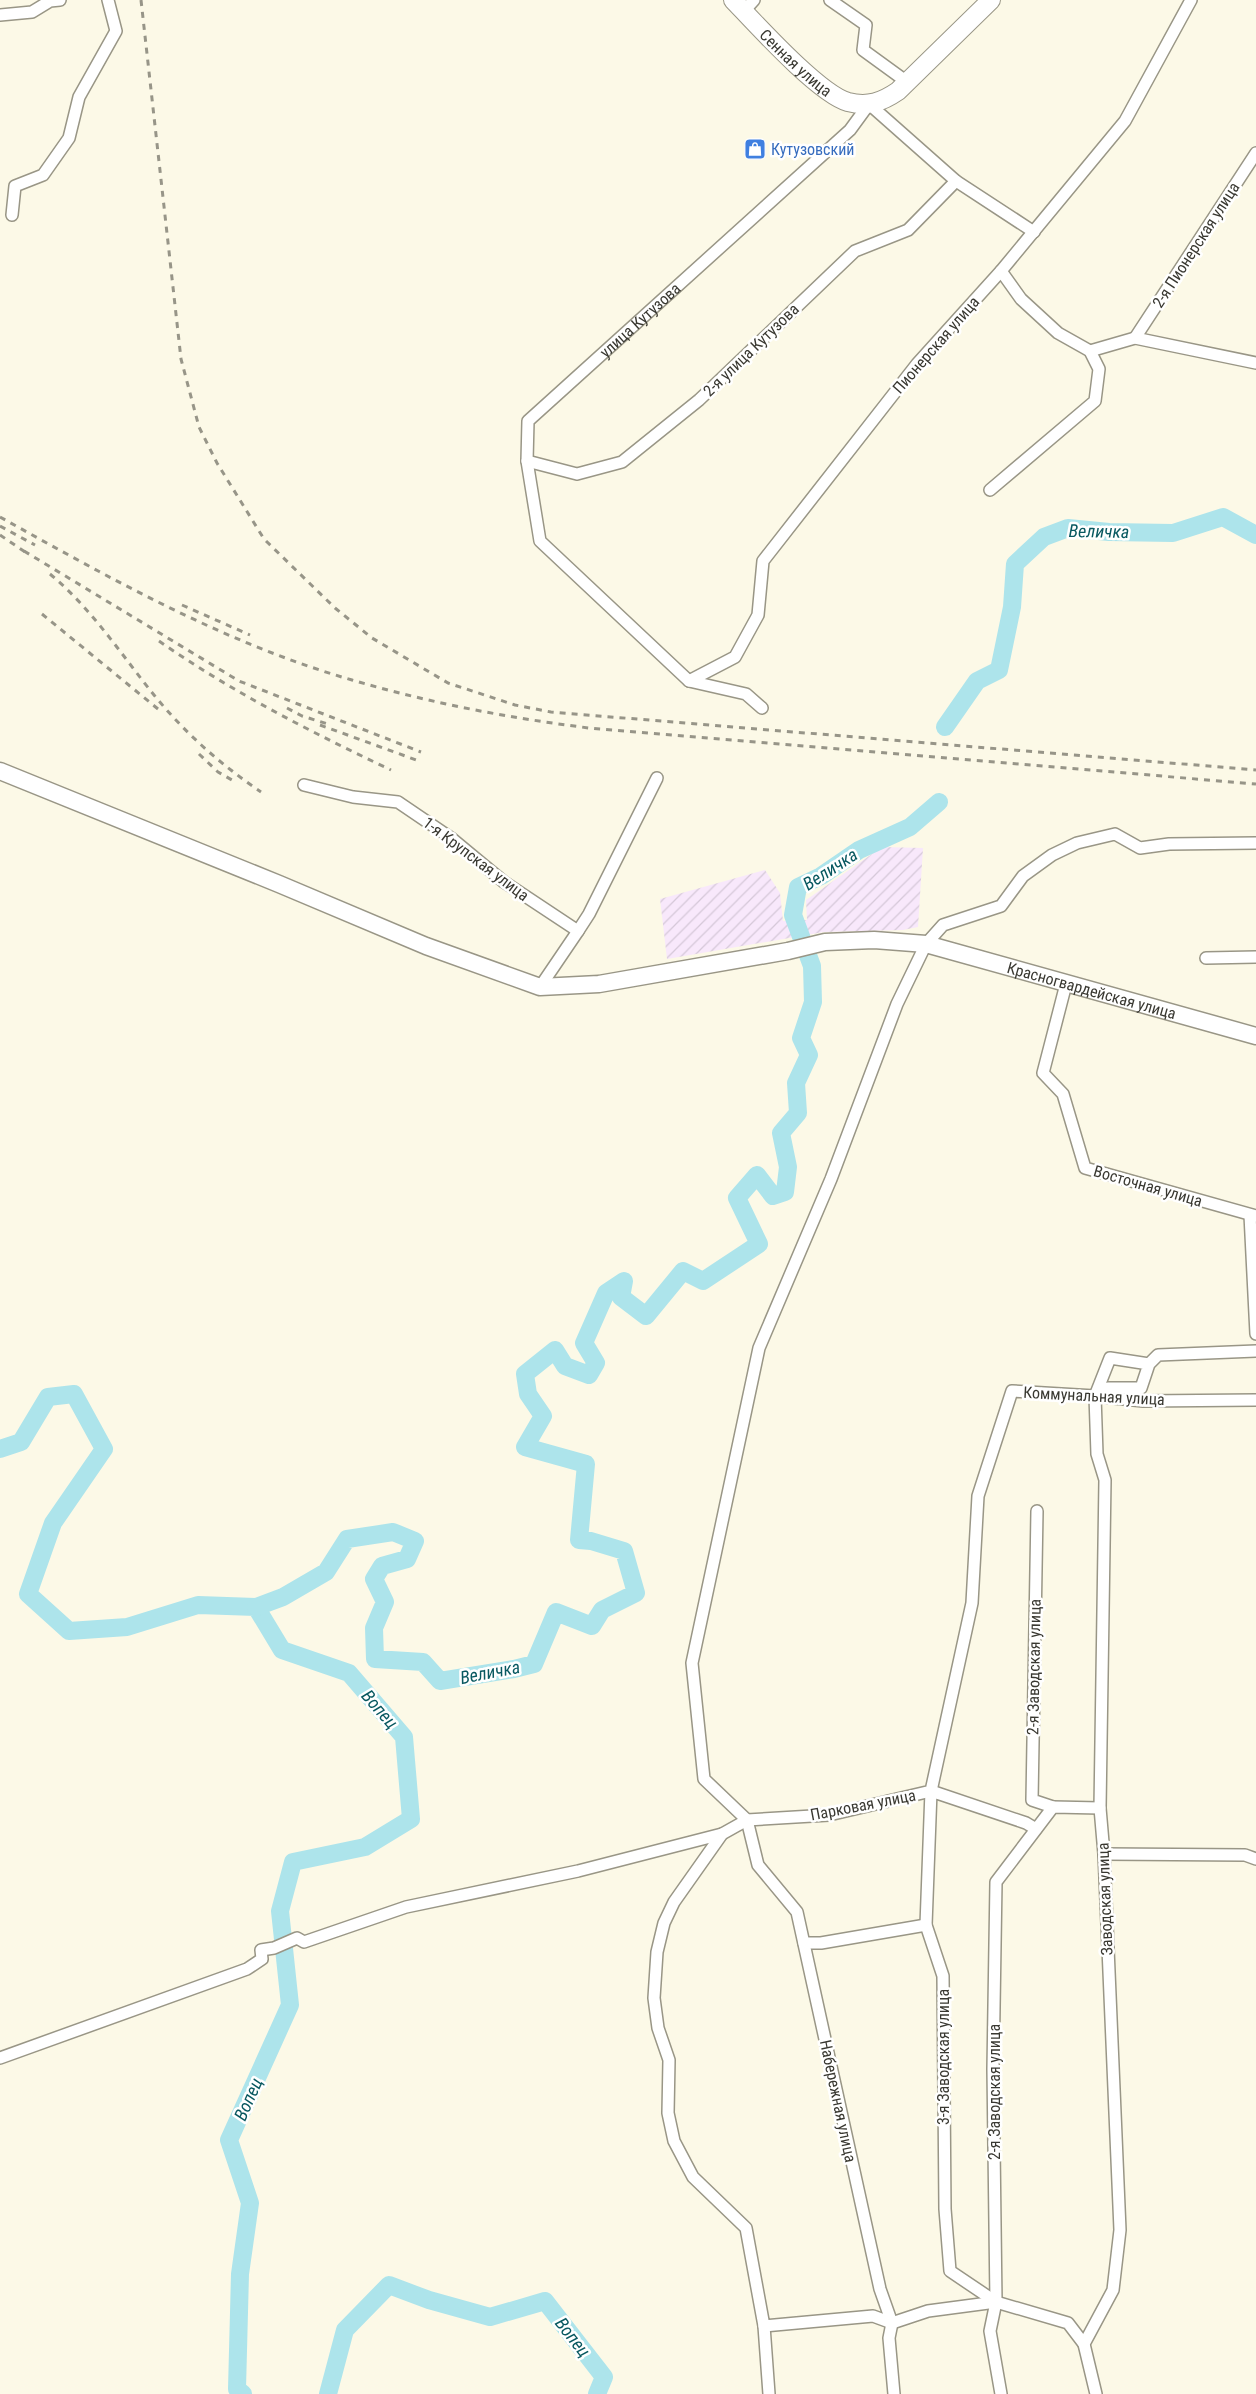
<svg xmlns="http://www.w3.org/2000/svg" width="1256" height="2394" viewBox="0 0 1256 2394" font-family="'Roboto Condensed',sans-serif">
<defs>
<pattern id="industrial-furrows" width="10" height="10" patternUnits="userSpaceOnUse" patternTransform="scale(1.25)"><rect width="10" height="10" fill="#f8e8fb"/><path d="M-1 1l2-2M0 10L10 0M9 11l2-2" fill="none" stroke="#d5c8d8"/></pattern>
</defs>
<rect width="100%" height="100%" fill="#fcf9e7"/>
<path fill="url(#industrial-furrows)" d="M882,847L923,848L918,927L903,930L824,932L667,959L660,899L765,870L780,893L783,921L807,920L806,900Z"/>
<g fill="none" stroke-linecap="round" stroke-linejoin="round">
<g stroke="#ade4eb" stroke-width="18">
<path d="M945,727L977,681L999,670L1012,607L1015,564L1044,537L1068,528L1109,532L1173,533L1223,517L1256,535"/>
<path d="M0,1449L21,1442L48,1397L74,1394L104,1449L53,1523L28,1594L69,1631L127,1627L198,1605L256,1607L282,1650L349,1673L404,1737L411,1819L365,1847L293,1862L280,1911L290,2005L229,2140L250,2203L240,2274L237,2389L243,2394"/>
<path d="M256,1607L283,1597L326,1572L347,1539L393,1532L415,1541L407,1559L382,1566L374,1579L385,1602L374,1628L375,1659L423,1662L440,1681L514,1669L534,1664L556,1612L592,1626L602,1610L636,1593L624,1551L591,1541L579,1540L586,1464L525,1447L543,1416L528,1394L525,1374L555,1350L565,1366L589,1375L596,1363L584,1343L606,1293L624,1281L621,1297L646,1316L683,1271L703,1281L759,1244L737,1198L757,1175L773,1196L785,1192L788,1167L781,1133L798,1113L796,1083L809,1055L801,1038L813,1002L812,966L793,915L798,887L821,876L859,850L910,827L939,802"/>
<path d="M328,2394L345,2330L389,2285L429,2300L490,2317L545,2301L604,2377L597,2394"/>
</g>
<g stroke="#999686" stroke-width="14">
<g id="street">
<path d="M830,0L866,25L863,50L907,82"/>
<path d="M744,11L754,0"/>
<path d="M0,15L32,12L50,1L60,0"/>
<path d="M12,215L15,186L43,175L69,138L79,97L116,31L108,0"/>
<path d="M1135,338L1256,153"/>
<path d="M1090,351L1135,338L1256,363"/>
<path d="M527,461L577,474L622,462L699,400L855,251L908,230L956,181"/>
<path d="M990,490L1095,401L1099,369L1090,351L1058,333L1021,299L1001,271"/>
<path d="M689,681L735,657L758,615L763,561L917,364L1001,271L1125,121L1191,0"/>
<path id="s1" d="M762,708L746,694L689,681L540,541L527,461L528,421L850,130L869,104L956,181L1034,232"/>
<path d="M304,785L353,797L398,802L451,838L504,882L578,931L540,987"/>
<path d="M578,931L589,914L657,778"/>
<path d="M1206,958L1256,957"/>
<path d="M1066,984L1043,1073L1063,1094L1085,1168L1256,1216"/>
<path d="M1250,1215L1256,1334"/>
<path d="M1149,1364L1110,1358L1095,1396L1108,1388H1141L1149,1364L1158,1355L1256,1351"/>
<path d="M1095,1396L1097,1454L1105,1480L1100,1808L1104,1854L1120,2230L1113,2290L1084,2344L1096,2394"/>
<path d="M1037,1511L1032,1800L1053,1807"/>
<path d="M1104,1854L1245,1855L1256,1859"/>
<path d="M804,1943H821L926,1925"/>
<path d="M0,2058L247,1969L262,1959L261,1950L274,1948L297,1938L304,1942L406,1907L578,1871L722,1834"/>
<path d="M996,2302L950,2271L945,2209L943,1976L926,1925L931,1791L1026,1823L1036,1829"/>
<path d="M764,2326L769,2394"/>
<path d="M1084,2344L1068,2323L996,2302L928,2311L892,2323L873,2316L764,2326L746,2228L693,2177L674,2141L668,2113L669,2060L658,2028L654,1998L657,1952L664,1923L674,1902L722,1834L747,1820L829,1815L931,1791L972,1603L978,1496L1012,1391L1095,1396L1143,1401L1256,1400"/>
<path d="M894,2394L889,2338L892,2323L880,2289L797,1912L758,1865L747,1820L704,1779L692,1663L759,1348L831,1179L897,1004L926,944L943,925L1001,906L1023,876L1052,855L1077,843L1115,834L1140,848L1169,844L1256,843"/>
<path d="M1001,2394L990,2331L996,2302L993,2069L996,1882L1053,1807L1100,1808"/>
</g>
</g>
<g stroke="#999686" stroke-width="19">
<g id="secondary">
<path id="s2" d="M0,771L279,884L426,946L540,987L599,984L788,951L825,942L874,940L926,944L1256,1036"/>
</g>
</g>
<g stroke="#999686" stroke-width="20">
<g id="primary">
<path id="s3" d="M733,0C756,24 819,94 848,102C868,107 882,102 898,91L991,0"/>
</g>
</g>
<use href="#street" stroke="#fff" stroke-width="11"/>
<use href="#secondary" stroke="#fff" stroke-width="16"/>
<use href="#primary" stroke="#fff" stroke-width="18"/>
<g stroke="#979588" stroke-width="3" stroke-dasharray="6 6" stroke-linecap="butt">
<path d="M141,0L181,359L199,427L217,463L264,539L335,608L372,638L448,683L515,705L551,712L1256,770"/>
<path d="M0,517C113,580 227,644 352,680C430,703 509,718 589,728L1256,784"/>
<path d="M0,526L35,545"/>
<path d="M0,535L28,554"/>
<path d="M24,551L239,681L421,752"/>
<path d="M50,574C91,608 121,654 154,695C185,733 220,764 261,792"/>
<path d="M182,605L250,635"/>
<path d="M42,614L158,709"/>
<path d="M159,641C232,692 311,732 391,770"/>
<path d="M287,708L302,716L328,724"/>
<path d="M320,725L419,761"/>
<path d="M199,754L218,772L232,780"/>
</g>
</g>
<defs>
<g id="shop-square" transform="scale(1.125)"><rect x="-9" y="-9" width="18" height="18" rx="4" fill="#3f7fe0" stroke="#fff"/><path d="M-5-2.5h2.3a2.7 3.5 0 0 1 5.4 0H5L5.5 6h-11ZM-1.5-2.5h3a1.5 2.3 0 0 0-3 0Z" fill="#fff"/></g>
</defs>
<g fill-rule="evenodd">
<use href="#shop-square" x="755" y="149"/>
</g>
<g text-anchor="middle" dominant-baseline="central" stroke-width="5" stroke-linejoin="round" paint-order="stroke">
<g font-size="16" fill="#393831" stroke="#fff">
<text stroke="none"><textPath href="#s3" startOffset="89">Сенная улица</textPath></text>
<text transform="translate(1196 245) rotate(-57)">2-я Пионерская улица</text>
<text stroke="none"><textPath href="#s1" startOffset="556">улица Кутузова</textPath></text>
<text transform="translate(936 345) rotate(-49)">Пионерская улица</text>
<text transform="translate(751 350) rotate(-44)">2-я улица Кутузова</text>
<text transform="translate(476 859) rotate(37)">1-я Крупская улица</text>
<text stroke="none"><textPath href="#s2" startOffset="1144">Красногвардейская улица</textPath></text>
<text transform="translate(1148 1186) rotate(16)">Восточная улица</text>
<text transform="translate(1094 1396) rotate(3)">Коммунальная улица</text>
<text transform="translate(1034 1667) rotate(-89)">2-я Заводская улица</text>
<text transform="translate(863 1805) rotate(-11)">Парковая улица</text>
<text transform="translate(1105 1899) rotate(-92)">Заводская улица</text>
<text transform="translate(943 2057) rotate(-90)">3-я Заводская улица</text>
<text transform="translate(994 2092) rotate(-90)">2-я Заводская улица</text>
<text transform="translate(838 2101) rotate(78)">Набережная улица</text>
</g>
<g font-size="16" fill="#366cbe" stroke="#fff" text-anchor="start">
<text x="771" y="149">Кутузовский</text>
</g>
<g font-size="18" font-style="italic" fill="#085860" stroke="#fff">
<text transform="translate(1099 531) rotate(1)">Величка</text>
<text transform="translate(830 869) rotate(-33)">Величка</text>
<text transform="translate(490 1672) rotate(-11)">Величка</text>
<text transform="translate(380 1709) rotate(49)">Вопец</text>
<text transform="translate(248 2099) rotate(-66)">Вопец</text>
<text transform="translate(573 2337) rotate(52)">Вопец</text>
</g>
</g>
</svg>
